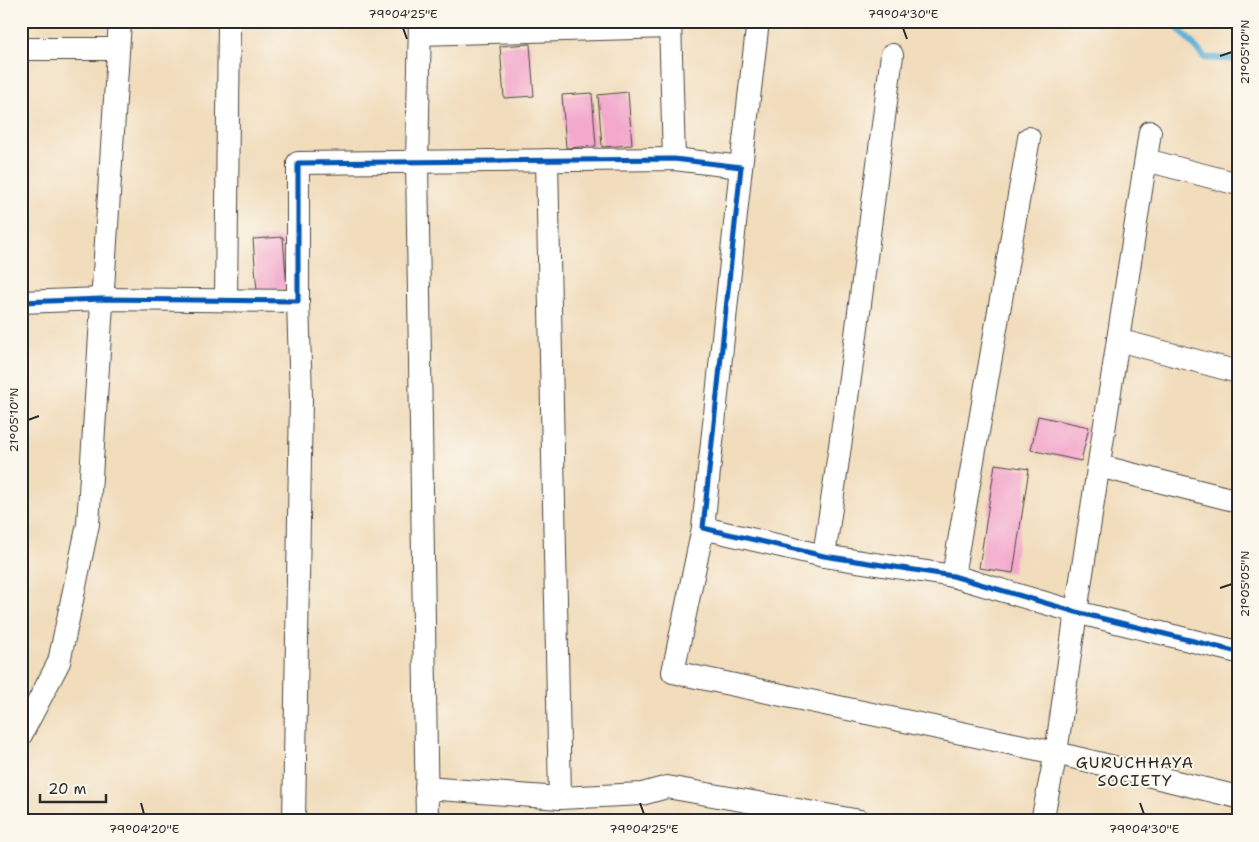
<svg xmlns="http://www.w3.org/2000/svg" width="1259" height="842" viewBox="0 0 1259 842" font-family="'Shantell Sans',sans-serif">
<rect width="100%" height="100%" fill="#fbf7ec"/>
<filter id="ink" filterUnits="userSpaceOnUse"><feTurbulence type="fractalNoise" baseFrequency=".02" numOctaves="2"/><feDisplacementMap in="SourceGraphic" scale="10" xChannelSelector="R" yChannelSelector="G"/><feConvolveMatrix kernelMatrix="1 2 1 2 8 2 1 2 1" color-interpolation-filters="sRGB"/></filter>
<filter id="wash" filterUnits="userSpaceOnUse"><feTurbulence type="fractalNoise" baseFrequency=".0096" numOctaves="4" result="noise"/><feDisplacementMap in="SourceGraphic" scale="20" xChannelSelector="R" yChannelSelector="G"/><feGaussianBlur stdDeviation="1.12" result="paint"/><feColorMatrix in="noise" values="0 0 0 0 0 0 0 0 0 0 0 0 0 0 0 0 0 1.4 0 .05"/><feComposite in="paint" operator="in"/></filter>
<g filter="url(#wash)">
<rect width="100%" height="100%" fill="#f1dcbb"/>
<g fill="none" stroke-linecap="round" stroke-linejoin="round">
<path stroke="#57aed4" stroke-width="7" d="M1172,21L1205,58L1238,59"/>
</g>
<g id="blocks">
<g fill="#f3a8cc">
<path d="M530,44L534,96L504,98L500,46Z"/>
<path d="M628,92L632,145L602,147L598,95Z"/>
<path d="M592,93L596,146L566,148L562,95Z"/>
<path d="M283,237L287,289L257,292L253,239Z"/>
<path d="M1038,416L1089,427L1081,461L1031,450Z"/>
<path d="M995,464L1029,469L1013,573L979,568Z"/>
</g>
</g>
</g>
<g filter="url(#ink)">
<use href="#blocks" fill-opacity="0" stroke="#494641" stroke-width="1"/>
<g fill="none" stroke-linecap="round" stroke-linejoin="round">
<g stroke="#494641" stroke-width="24">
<g id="street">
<path d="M420,21L417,162L427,821"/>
<path d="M670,21L674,159"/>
<path d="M420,34L670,27"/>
<path d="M21,49H118"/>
<path d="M1146,160L1238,184"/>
<path d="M741,167L758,21"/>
<path d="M226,300L229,21"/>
<path d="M21,302L102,299L298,301V163L674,159L741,167L703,528L824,556L953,576L1076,612L1238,652"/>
<path d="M1118,340L1238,372"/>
<path d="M1099,466L1238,501"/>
<path d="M703,528L673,672L1056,753L1076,612L1150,132"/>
<path d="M824,556L855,343L892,55"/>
<path d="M953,576L1029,138"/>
<path d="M21,735L59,662L88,524L120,21"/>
<path d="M426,788L560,798L547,160"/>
<path d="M560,798L642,794L667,787L860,821"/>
<path d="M294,821L301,397L298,301"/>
<path d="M1042,821L1056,753L1238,797"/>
</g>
</g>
<use href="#street" stroke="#fff" stroke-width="22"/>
<g stroke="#fbf7ec" stroke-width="8">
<path id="cycleway" d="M21,302L102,299L298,301V163L674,159L741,167L703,528L824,556L953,576L1076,612L1238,652"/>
</g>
<use href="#cycleway" stroke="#0057b8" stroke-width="5"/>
</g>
</g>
<path fill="none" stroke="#2b2b2b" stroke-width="2" d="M403,28L407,39M903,28L907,39M1220,56L1232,52M28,420L39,416M1220,588L1232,584M141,803L144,814M640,803L644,814M1140,803L1144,814"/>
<g text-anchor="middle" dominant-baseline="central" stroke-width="4" stroke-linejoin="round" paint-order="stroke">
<g font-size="16" letter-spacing="1" fill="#2b2b2b" stroke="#fbf7ec">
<text x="1135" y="762">GURUCHHAYA<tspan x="1135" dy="18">SOCIETY</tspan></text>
</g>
</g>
<rect width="1259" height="842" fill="none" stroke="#fbf7ec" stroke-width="55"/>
<path d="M40 794v8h66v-8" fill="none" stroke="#2b2b2b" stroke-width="2.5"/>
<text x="48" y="794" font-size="15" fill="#2b2b2b" stroke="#fbf7ec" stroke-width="4" paint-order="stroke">20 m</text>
<rect x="28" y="28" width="1204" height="786" fill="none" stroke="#2b2b2b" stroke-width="2"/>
<g font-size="12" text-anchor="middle" fill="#2b2b2b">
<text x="403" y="18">79°04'25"E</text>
<text x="903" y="18">79°04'30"E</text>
<text transform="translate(1245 52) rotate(-90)" y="4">21°05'10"N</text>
<text transform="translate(14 420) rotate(-90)" y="4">21°05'10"N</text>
<text transform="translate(1245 584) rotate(-90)" y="4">21°05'05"N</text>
<text x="144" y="833">79°04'20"E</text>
<text x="644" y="833">79°04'25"E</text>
<text x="1144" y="833">79°04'30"E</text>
</g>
</svg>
